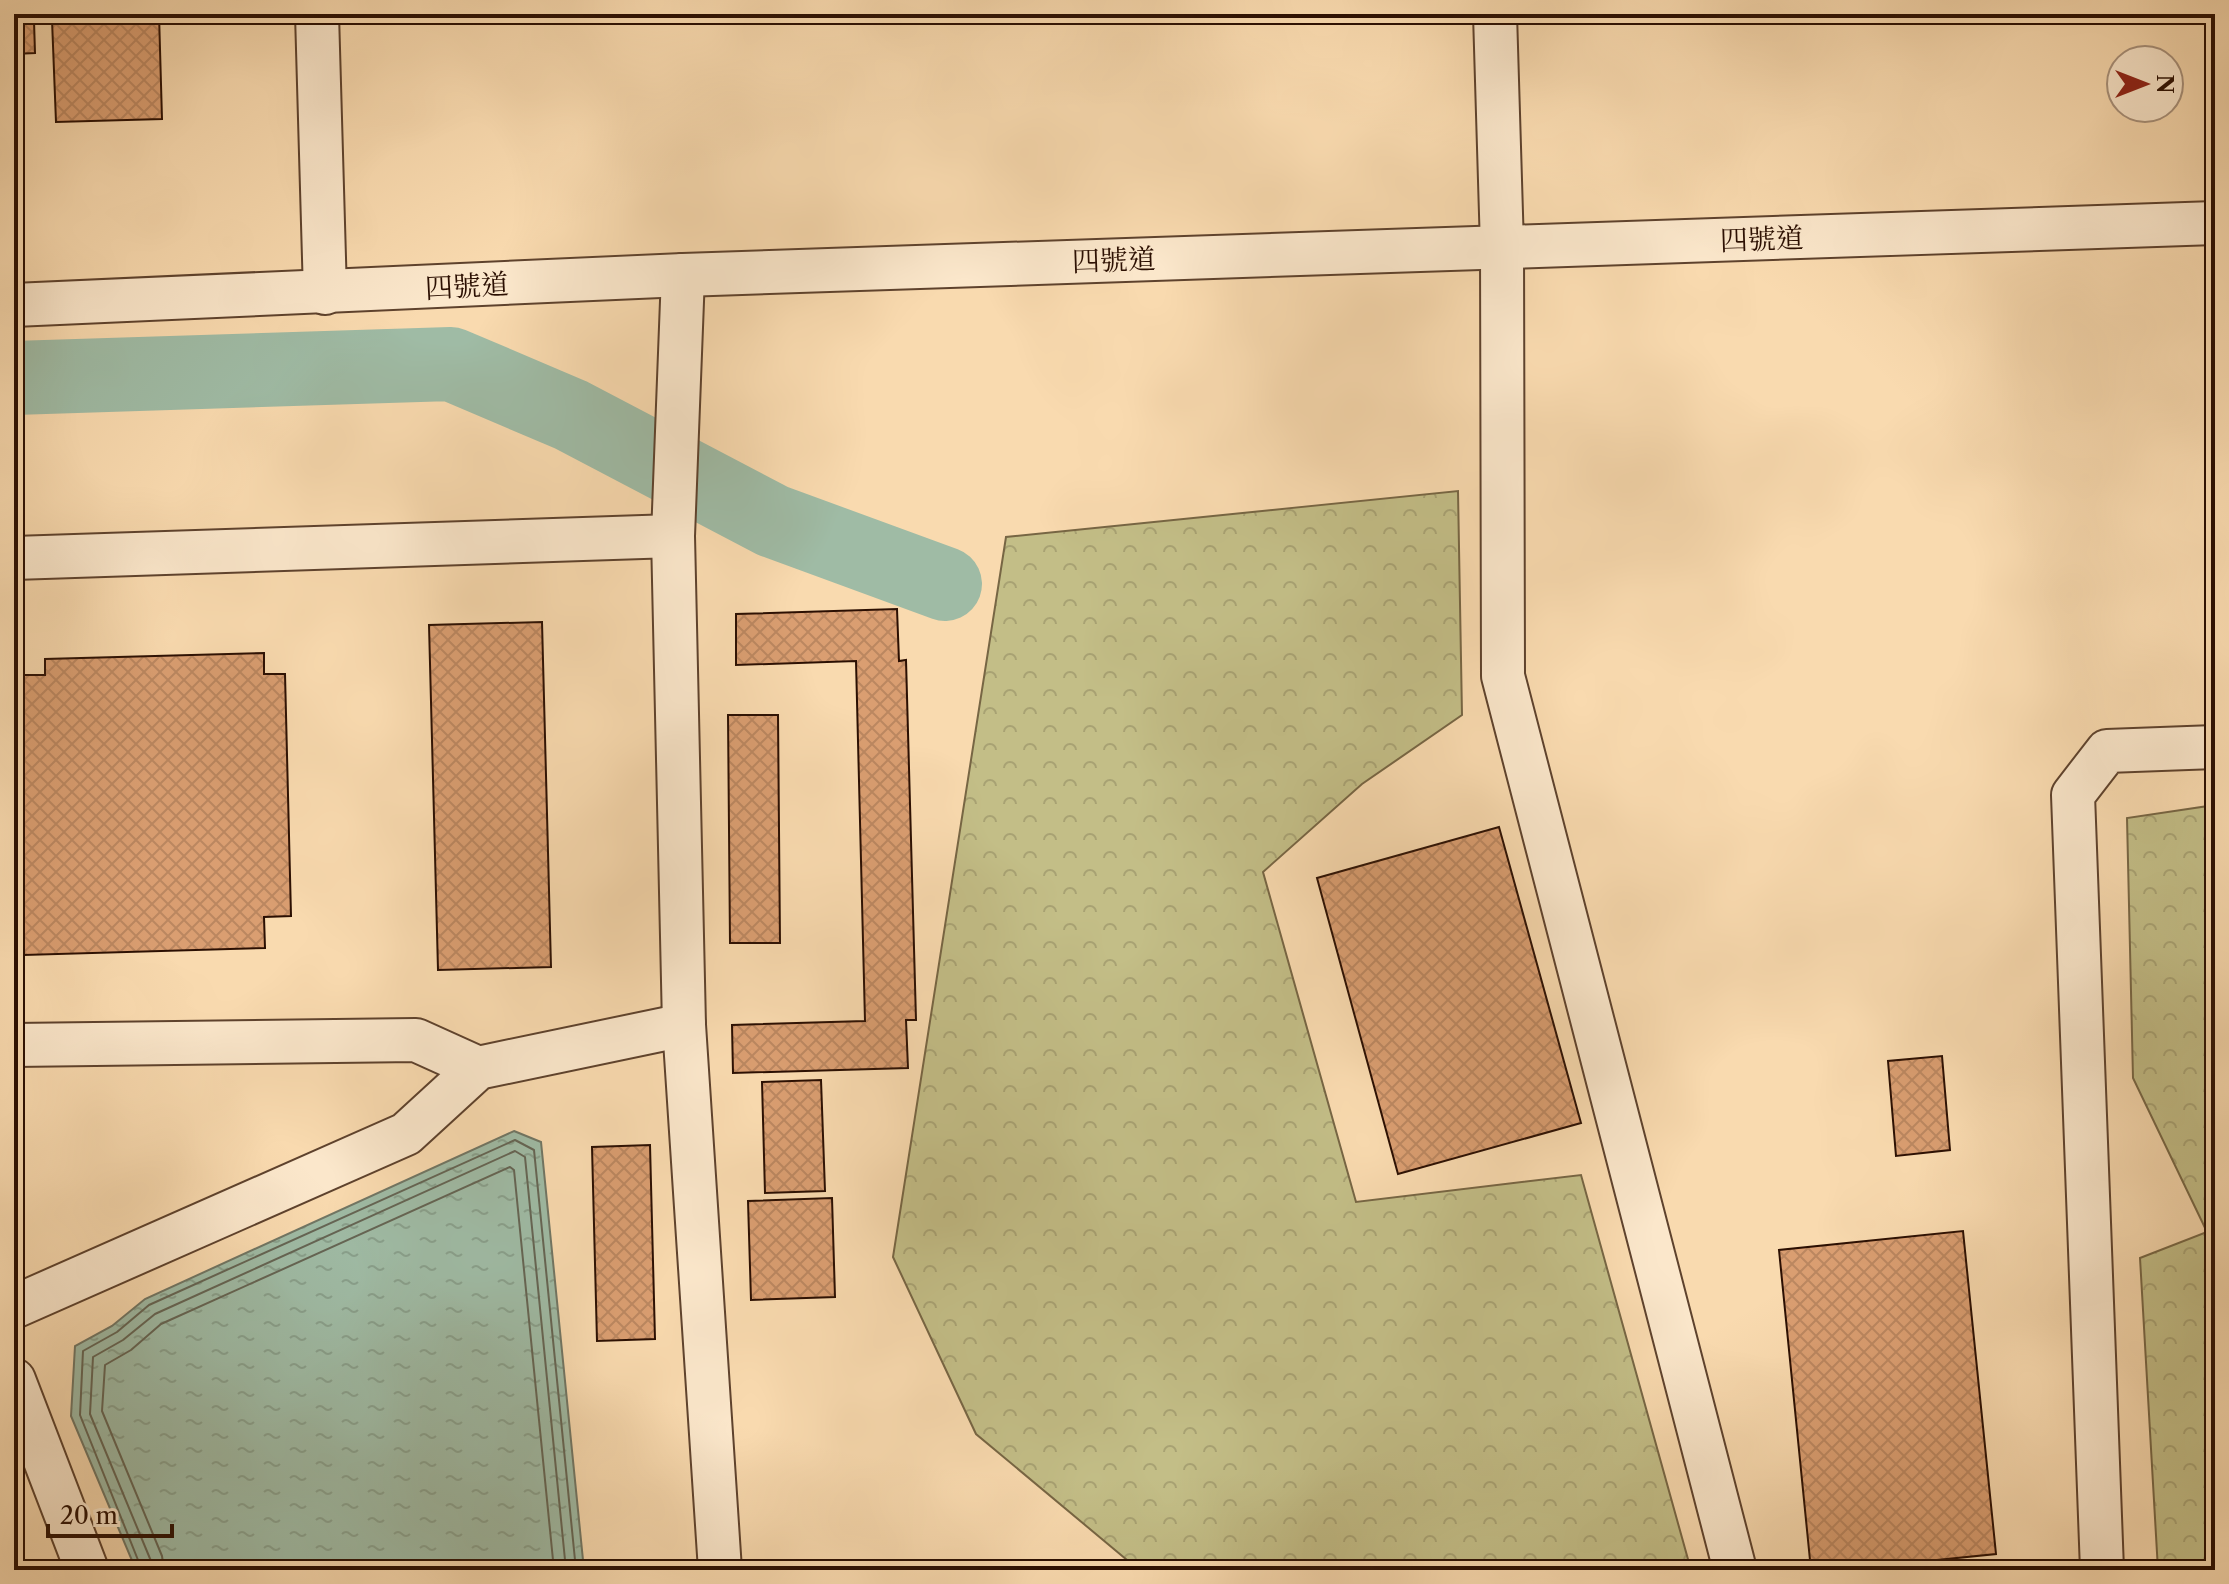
<svg xmlns="http://www.w3.org/2000/svg" width="2229" height="1584" viewBox="0 0 2229 1584" font-family="'Libre Caslon Text','Noto Serif TC',serif">
<defs>
<pattern id="forest-crowns" width="20" height="18" patternUnits="userSpaceOnUse" patternTransform="scale(2)"><rect width="20" height="18" fill="#c3be87"/><path d="M2 6a3 3 0 1 1 6 0M12 15a3 3 0 1 1 6 0" fill="none" stroke="#a8a273"/></pattern>
<pattern id="water-ripples" width="26" height="14" patternUnits="userSpaceOnUse" patternTransform="scale(2)"><rect width="26" height="14" fill="#9fbba5"/><path d="M2 4q2-2 4 0t4 0M15 11q2-2 4 0t4 0" fill="none" stroke="#89a08c"/></pattern>
<pattern id="building-cross-hatch" width="8" height="8" patternUnits="userSpaceOnUse" patternTransform="scale(2)"><rect width="8" height="8" fill="#da9e71"/><path d="M0 0l8 8M0 8l8-8" fill="none" stroke="#bb8760"/></pattern>
</defs>
<rect width="100%" height="100%" fill="#f9daaf"/>
<filter id="stains"><feTurbulence type="fractalNoise" baseFrequency=".0025" numOctaves="4"/><feColorMatrix values="0 0 0 0 .2 0 0 0 0 .09 0 0 0 0 .02 0 0 0 .5 -.17"/></filter>
<radialGradient id="worn" r=".72"><stop offset=".6" stop-color="#630" stop-opacity="0"/><stop offset="1" stop-color="#630" stop-opacity=".3"/></radialGradient>
<g fill="url(#forest-crowns)" stroke="#764" stroke-width="2">
<path d="M1458,491L1462,715L1362,784L1263,872L1356,1202L1581,1175L1691,1570H1139L976,1434L893,1257L1006,537Z"/>
<path d="M2215,805V1570H2158L2140,1258L2207,1232L2133,1078L2127,818Z"/>
</g>
<path fill="url(#water-ripples)" stroke="#717664" stroke-width="2" d="M514,1131L541,1142L584,1570H136L71,1416L75,1346L112,1326L145,1299Z"/>
<g fill="none" stroke-linecap="round" stroke-linejoin="round">
<g stroke="#656554" stroke-width="2">
<path d="M142,1570L80,1415L83,1351L117,1332L149,1305L515,1140L534,1150L576,1570"/>
<path d="M152,1570L151,1561L90,1414L93,1357L123,1340L155,1314L515,1151L525,1157L566,1570"/>
<path d="M164,1570L162,1556L102,1411L105,1365L131,1350L161,1324L510,1167L514,1170L554,1570"/>
</g>
<path stroke="#9fbba5" stroke-width="74" d="M14,378L451,364L571,415L773,521L945,584"/>
</g>
<g fill="url(#building-cross-hatch)" stroke="#2b0f02" stroke-width="2">
<path d="M14,14H159L162,119L56,122L52,20L34,21L35,53L14,54Z"/>
<path d="M897,609L899,661L906,660L916,1020H906L908,1068L733,1073L732,1025L865,1021L856,661L736,665V614Z"/>
<path d="M542,622L551,967L438,970L429,625Z"/>
<path d="M264,653V674H285L291,916L264,917L265,948L24,955L17,675H45V659Z"/>
<path d="M728,715H778L780,943H730Z"/>
<path d="M1499,827L1581,1123L1398,1174L1317,878Z"/>
<path d="M1942,1056L1950,1150L1896,1156L1888,1061Z"/>
<path d="M821,1080L825,1191L765,1193L762,1082Z"/>
<path d="M650,1145L655,1339L597,1341L592,1147Z"/>
<path d="M832,1198L835,1297L751,1300L748,1201Z"/>
<path d="M1963,1231L1996,1554L1838,1570H1811L1779,1250Z"/>
</g>
<g fill="none" stroke-linecap="round" stroke-linejoin="round">
<g stroke="#5e422d" stroke-width="46">
<g id="minor">
<path d="M317,14L325,293"/>
<path d="M1495,14L1502,247L1503,676L1735,1570"/>
<path d="M683,275L673,536L684,1025L720,1570"/>
<path d="M14,305L683,275L2215,223"/>
<path d="M14,558L673,536"/>
<path d="M14,1045L416,1040L478,1068"/>
<path d="M14,1307L406,1134L478,1068L684,1025"/>
<path d="M14,1380L87,1570"/>
<path d="M2102,1570L2073,795L2107,751L2215,747"/>
</g>
</g>
<use href="#minor" stroke="#fbe7cb" stroke-width="42"/>
</g>
<g text-anchor="middle" dominant-baseline="central" stroke-width="6" stroke-linejoin="round" paint-order="stroke">
<g font-size="28" fill="#2b0f02" stroke="#fbe7cb">
<text transform="translate(1762 239) rotate(-2)">四號道</text>
<text transform="translate(1114 260) rotate(-2)">四號道</text>
<text transform="translate(467 286) rotate(-3)">四號道</text>
</g>
</g>
<rect width="2229" height="1584" fill="none" stroke="#f9daaf" stroke-width="48"/>
<rect x="16" y="16" width="2197" height="1552" fill="none" stroke="#2b0f02" stroke-width="4"/>
<rect x="24" y="24" width="2181" height="1536" fill="none" stroke="#2b0f02" stroke-width="2"/>
<g transform="translate(2145 84) rotate(90)"><circle r="38" fill="#fbe7cb" stroke="#a8917b" stroke-width="2"/>
<path d="M0-6L14 30L0 20L-14 30Z" fill="#8f2418"/>
<text y="-12" font-size="22" font-weight="bold" text-anchor="middle" fill="#2b0f02">N</text>
</g>
<path d="M48 1524v12h124v-12" fill="none" stroke="#2b0f02" stroke-width="4"/>
<text x="60" y="1524" font-size="24" fill="#2b0f02" stroke="#fbe7cb" stroke-width="6" paint-order="stroke">20 m</text>
<rect width="100%" height="100%" filter="url(#stains)"/>
<rect width="100%" height="100%" fill="url(#worn)"/>
</svg>
